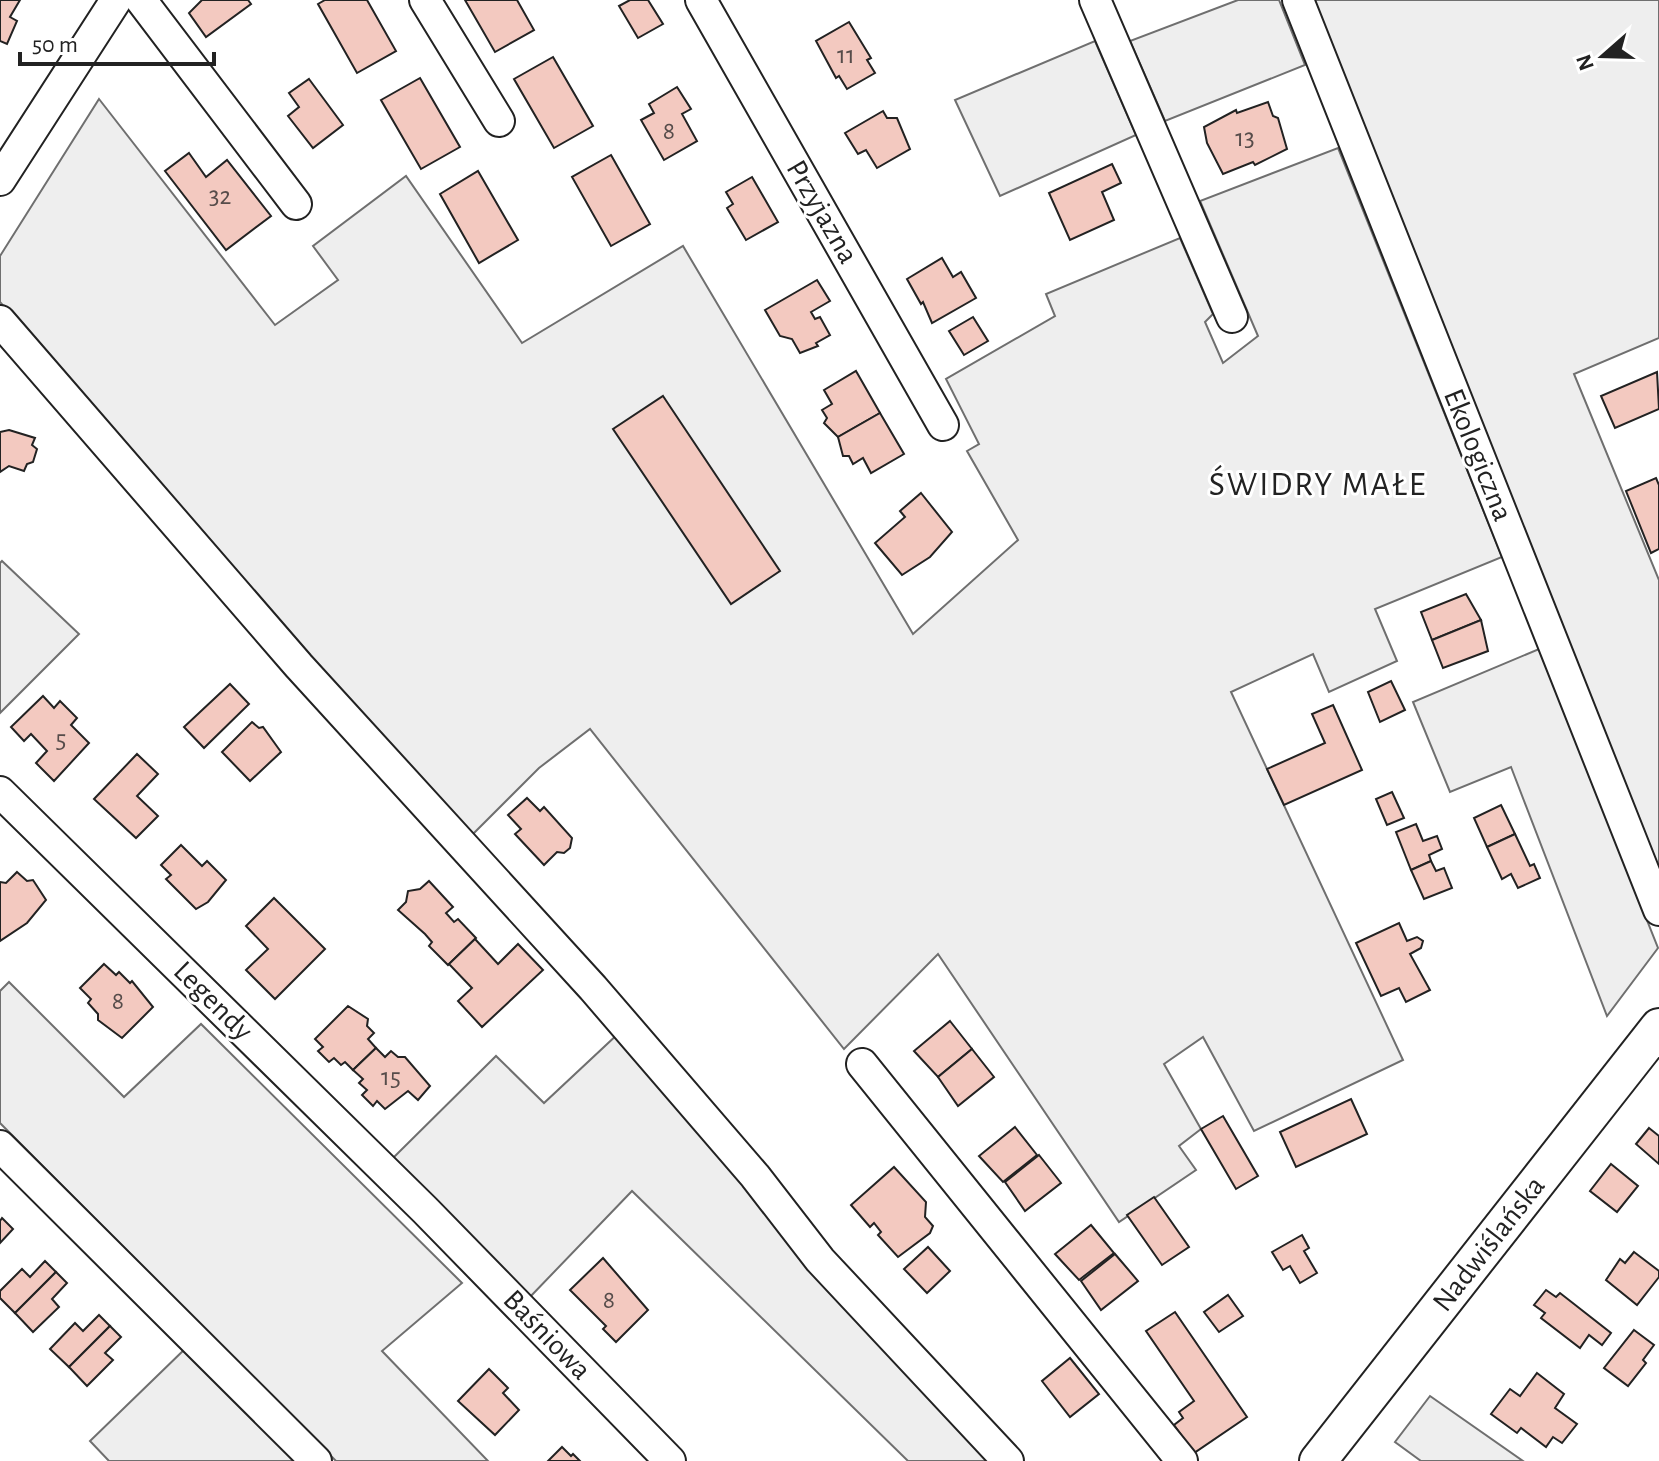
<svg xmlns="http://www.w3.org/2000/svg" width="1659" height="1461" viewBox="0 0 1659 1461" font-family="'Alegreya Sans',sans-serif">
<rect width="100%" height="100%" fill="#fff"/>
<g fill="#eee" stroke="#6f6f6f" stroke-width="2">
<path d="M1238,0H1279L1305,65L1165,121L1130,41Z"/>
<path d="M1309,0H1659V338L1574,374L1659,580V888Z"/>
<path d="M1095,41L1136,135L1000,196L955,100Z"/>
<path d="M99,99L275,325L338,280L313,246L406,176L522,343L683,246L913,634L1018,540L967,451L979,444L946,379L1055,316L1046,294L1180,238L1213,314L1205,322L1223,363L1258,336L1200,201L1338,148L1502,557L1375,609L1397,661L1329,692L1313,654L1231,692L1403,1060L1254,1131L1203,1037L1164,1064L1201,1129L1179,1146L1196,1170L1119,1222L938,954L844,1049L590,729L539,768L470,837L248,590L0,302V256Z"/>
<path d="M2,561L79,634L0,713V563Z"/>
<path d="M1539,649L1658,948L1607,1016L1511,767L1450,792L1413,702Z"/>
<path d="M9,982L124,1097L201,1024L462,1283L382,1351L488,1461H336L0,1123V991Z"/>
<path d="M620,1032L991,1461H908L632,1191L529,1298L392,1159L496,1056L544,1103Z"/>
<path d="M187,1347L302,1461H109L90,1441Z"/>
<path d="M1430,1396L1523,1461H1421L1395,1442Z"/>
</g>
<g fill="#f3c9c0" stroke="#222" stroke-width="2">
<path d="M0,0H20L10,17L17,21L7,44L0,41Z"/>
<path d="M202,0H248L251,4L206,37L189,13Z"/>
<path d="M325,0H367L396,51L357,73L318,4Z"/>
<path d="M465,0H517L534,30L495,52Z"/>
<path d="M630,0H648L663,24L638,38L619,6Z"/>
<path d="M849,22L871,58L867,60L875,73L847,89L839,76L836,78L816,41Z"/>
<path d="M553,57L593,126L554,148L514,79Z"/>
<path d="M420,78L460,147L421,169L381,100Z"/>
<path d="M309,79L343,125L313,148L288,116L299,107L289,93Z"/>
<path d="M677,87L691,109L682,114L697,141L664,160L641,120L654,113L649,104Z"/>
<path d="M1268,102L1273,116L1278,118L1287,149L1255,165L1253,162L1223,174L1207,143L1204,127L1236,110L1237,113Z"/>
<path d="M883,111L887,118H897L910,149L877,168L866,150L858,154L845,133Z"/>
<path d="M189,153L206,177L227,160L271,216L226,250L165,171Z"/>
<path d="M611,155L650,224L611,246L572,177Z"/>
<path d="M1112,164L1121,183L1102,192L1114,220L1070,240L1049,193Z"/>
<path d="M478,171L518,240L479,263L440,194Z"/>
<path d="M752,177L778,222L746,240L727,208L733,204L726,192Z"/>
<path d="M942,258L953,277L961,272L976,298L932,323L923,302L921,304L907,279Z"/>
<path d="M817,280L830,301L811,312L815,319L820,317L830,335L816,343L818,346L800,353L792,339L780,336L765,310Z"/>
<path d="M973,317L988,341L964,355L949,331Z"/>
<path d="M856,371L880,413L838,437L824,423L827,418L822,410L832,404L824,390Z"/>
<path d="M1657,372L1659,409L1615,428L1601,396Z"/>
<path d="M663,396L780,571L731,604L613,429Z"/>
<path d="M880,413L904,454L871,473L863,458L853,464L849,456H843L838,437Z"/>
<path d="M9,430L35,438L32,445L37,449L33,462L27,464L24,471L9,466L0,472V432Z"/>
<path d="M1656,478L1659,485V549L1651,553L1626,491Z"/>
<path d="M921,493L952,532L930,557L902,575L875,543L905,517L900,511Z"/>
<path d="M1466,594L1481,620L1432,640L1421,612Z"/>
<path d="M1481,620L1488,651L1443,668L1432,640Z"/>
<path d="M1391,681L1405,710L1380,722L1368,692Z"/>
<path d="M230,684L249,704L204,748L184,727Z"/>
<path d="M43,696L54,708L60,701L77,718L71,725L89,743L54,781L36,763L47,751L31,734L24,741L11,727Z"/>
<path d="M1333,705L1362,770L1284,805L1267,769L1325,743L1312,714Z"/>
<path d="M252,722L259,728L263,727L281,752L250,781L222,752Z"/>
<path d="M137,754L158,774L137,796L158,816L136,838L94,799Z"/>
<path d="M1392,792L1404,818L1387,825L1376,799Z"/>
<path d="M527,798L540,811L544,807L572,838L570,848L564,853L557,852L544,865L515,834L521,829L508,815Z"/>
<path d="M1501,805L1515,834L1487,847L1474,818Z"/>
<path d="M1416,824L1423,841L1437,836L1442,849L1429,855L1431,861L1411,870L1396,832Z"/>
<path d="M1515,834L1530,866L1534,864L1540,878L1518,888L1511,874L1502,879L1487,847Z"/>
<path d="M181,845L202,866L207,861L226,880L208,902L196,909L166,879L171,875L161,865Z"/>
<path d="M1431,861L1436,871L1444,868L1452,888L1424,899L1411,870Z"/>
<path d="M17,872L27,881L33,880L46,900L27,923L0,941V882L6,883Z"/>
<path d="M429,881L453,907L446,913L454,922L458,919L476,938L448,965L429,946L432,942L425,934L398,910L406,902L408,891L420,889Z"/>
<path d="M274,898L325,949L275,999L246,970L268,949L246,926Z"/>
<path d="M1399,923L1407,941L1417,937L1423,941L1421,948L1410,954L1430,990L1406,1002L1399,988L1381,996L1356,943Z"/>
<path d="M475,939L498,964L518,944L543,970L482,1027L458,1001L472,988L449,964Z"/>
<path d="M104,964L116,975L119,972L130,983L132,981L153,1007L122,1038L98,1020V1014L88,1003L91,999L80,988Z"/>
<path d="M348,1006L368,1019L367,1026L374,1033L368,1039L376,1048L353,1070L345,1062L341,1065L334,1058L329,1062L318,1051L323,1047L315,1039Z"/>
<path d="M950,1021L972,1049L938,1077L914,1051Z"/>
<path d="M376,1048L385,1057L391,1051L398,1057H405L430,1086L418,1100L408,1091L385,1109L377,1101L373,1106L362,1095L367,1090L359,1083L363,1079L353,1070Z"/>
<path d="M972,1049L994,1077L958,1106L938,1077Z"/>
<path d="M1351,1099L1367,1134L1296,1167L1280,1132Z"/>
<path d="M1223,1116L1258,1176L1236,1189L1201,1129Z"/>
<path d="M1015,1127L1037,1155L1003,1182L979,1156Z"/>
<path d="M1649,1128L1659,1136V1164L1636,1144Z"/>
<path d="M1039,1155L1061,1183L1025,1211L1005,1182Z"/>
<path d="M1611,1164L1638,1186L1617,1212L1590,1191Z"/>
<path d="M894,1167L926,1202L925,1217L933,1226L930,1233L898,1257L878,1235L881,1232L874,1223L870,1227L851,1205Z"/>
<path d="M1154,1197L1189,1247L1162,1265L1127,1215Z"/>
<path d="M2,1218L13,1229L0,1243V1221Z"/>
<path d="M1091,1225L1114,1253L1079,1280L1055,1254Z"/>
<path d="M1302,1235L1309,1248L1304,1251L1317,1273L1300,1283L1290,1266L1283,1270L1272,1252Z"/>
<path d="M928,1247L950,1271L927,1293L904,1269Z"/>
<path d="M1634,1252L1659,1271V1277L1637,1305L1606,1280L1620,1259L1625,1263Z"/>
<path d="M1115,1254L1138,1281L1101,1310L1081,1281Z"/>
<path d="M603,1258L648,1310L616,1342L603,1329L606,1326L570,1290Z"/>
<path d="M45,1261L56,1272L15,1313L0,1298V1291L22,1269L30,1277Z"/>
<path d="M56,1272L67,1283L52,1299L59,1307L33,1332L15,1313Z"/>
<path d="M1546,1290L1556,1297L1560,1293L1611,1333L1602,1345L1589,1335L1580,1348L1541,1318L1545,1313L1534,1305Z"/>
<path d="M1228,1295L1243,1316L1219,1332L1204,1312Z"/>
<path d="M1175,1312L1247,1417L1194,1453L1174,1425L1183,1418L1179,1412L1194,1401L1146,1331Z"/>
<path d="M99,1315L110,1326L69,1367L50,1349L75,1323L83,1331Z"/>
<path d="M110,1326L121,1337L105,1353L113,1360L87,1386L69,1367Z"/>
<path d="M1634,1330L1654,1345L1643,1360L1646,1363L1628,1386L1604,1368Z"/>
<path d="M1070,1358L1099,1394L1070,1417L1042,1381Z"/>
<path d="M489,1369L508,1388L503,1393L519,1410L495,1435L458,1401Z"/>
<path d="M1537,1373L1564,1394L1555,1408L1577,1424L1562,1443L1553,1437L1546,1447L1521,1428L1517,1433L1491,1414L1510,1389L1520,1396Z"/>
<path d="M562,1447L571,1456L573,1454L580,1461H548Z"/>
</g>
<g fill="none" stroke-linecap="round" stroke-linejoin="round">
<g stroke="#222" stroke-width="34">
<g id="minor">
<path d="M141,0L296,204"/>
<path d="M425,0L499,121"/>
<path d="M701,0L943,425"/>
<path d="M1095,0L1232,317"/>
<path d="M1298,0L1659,910"/>
<path d="M0,180L116,0"/>
<path d="M0,321L299,666L593,988L755,1176L820,1260L1008,1461"/>
<path d="M0,792L425,1210L670,1461"/>
<path d="M862,1064L1182,1461"/>
<path d="M0,1146L316,1461"/>
</g>
</g>
<g stroke="#222" stroke-width="40">
<path id="major" d="M1318,1461L1659,1027"/>
</g>
<use href="#minor" stroke="#fff" stroke-width="30"/>
<use href="#major" stroke="#fff" stroke-width="36"/>
</g>
<g text-anchor="middle" dominant-baseline="central" stroke-width="6" stroke-linejoin="round" paint-order="stroke">
<g font-size="26" fill="#564c4a">
<text x="846" y="55">11</text>
<text x="669" y="131">8</text>
<text x="1245" y="138">13</text>
<text x="220" y="196">32</text>
<text x="61" y="739">5</text>
<text x="118" y="1001">8</text>
<text x="391" y="1077">15</text>
<text x="609" y="1300">8</text>
</g>
<g font-size="30" fill="#222" stroke="#fff">
<text transform="translate(822 212) rotate(60)">Przyjazna</text>
<text transform="translate(1478 455) rotate(68)">Ekologiczna</text>
<text transform="translate(213 1001) rotate(45)">Legendy</text>
<text transform="translate(1489 1244) rotate(-52)">Nadwiślańska</text>
<text transform="translate(547 1335) rotate(46)">Baśniowa</text>
</g>
<g font-size="34" letter-spacing="2" fill="#222" stroke="#fff">
<text x="1318" y="485">ŚWIDRY MAŁE</text>
</g>
</g>
<g transform="translate(1603 56) rotate(250)" stroke="#ffffff" stroke-width="6" paint-order="stroke">
<path d="M0-6L14 30L0 20L-14 30Z" fill="#222222"/>
<text y="-12" font-size="22" font-weight="bold" text-anchor="middle" fill="#222222">N</text>
</g>
<path d="M20 52v12h194v-12" fill="none" stroke="#222222" stroke-width="4"/>
<text x="32" y="52" font-size="24" fill="#222222" stroke="#ffffff" stroke-width="6" paint-order="stroke">50 m</text>
</svg>
